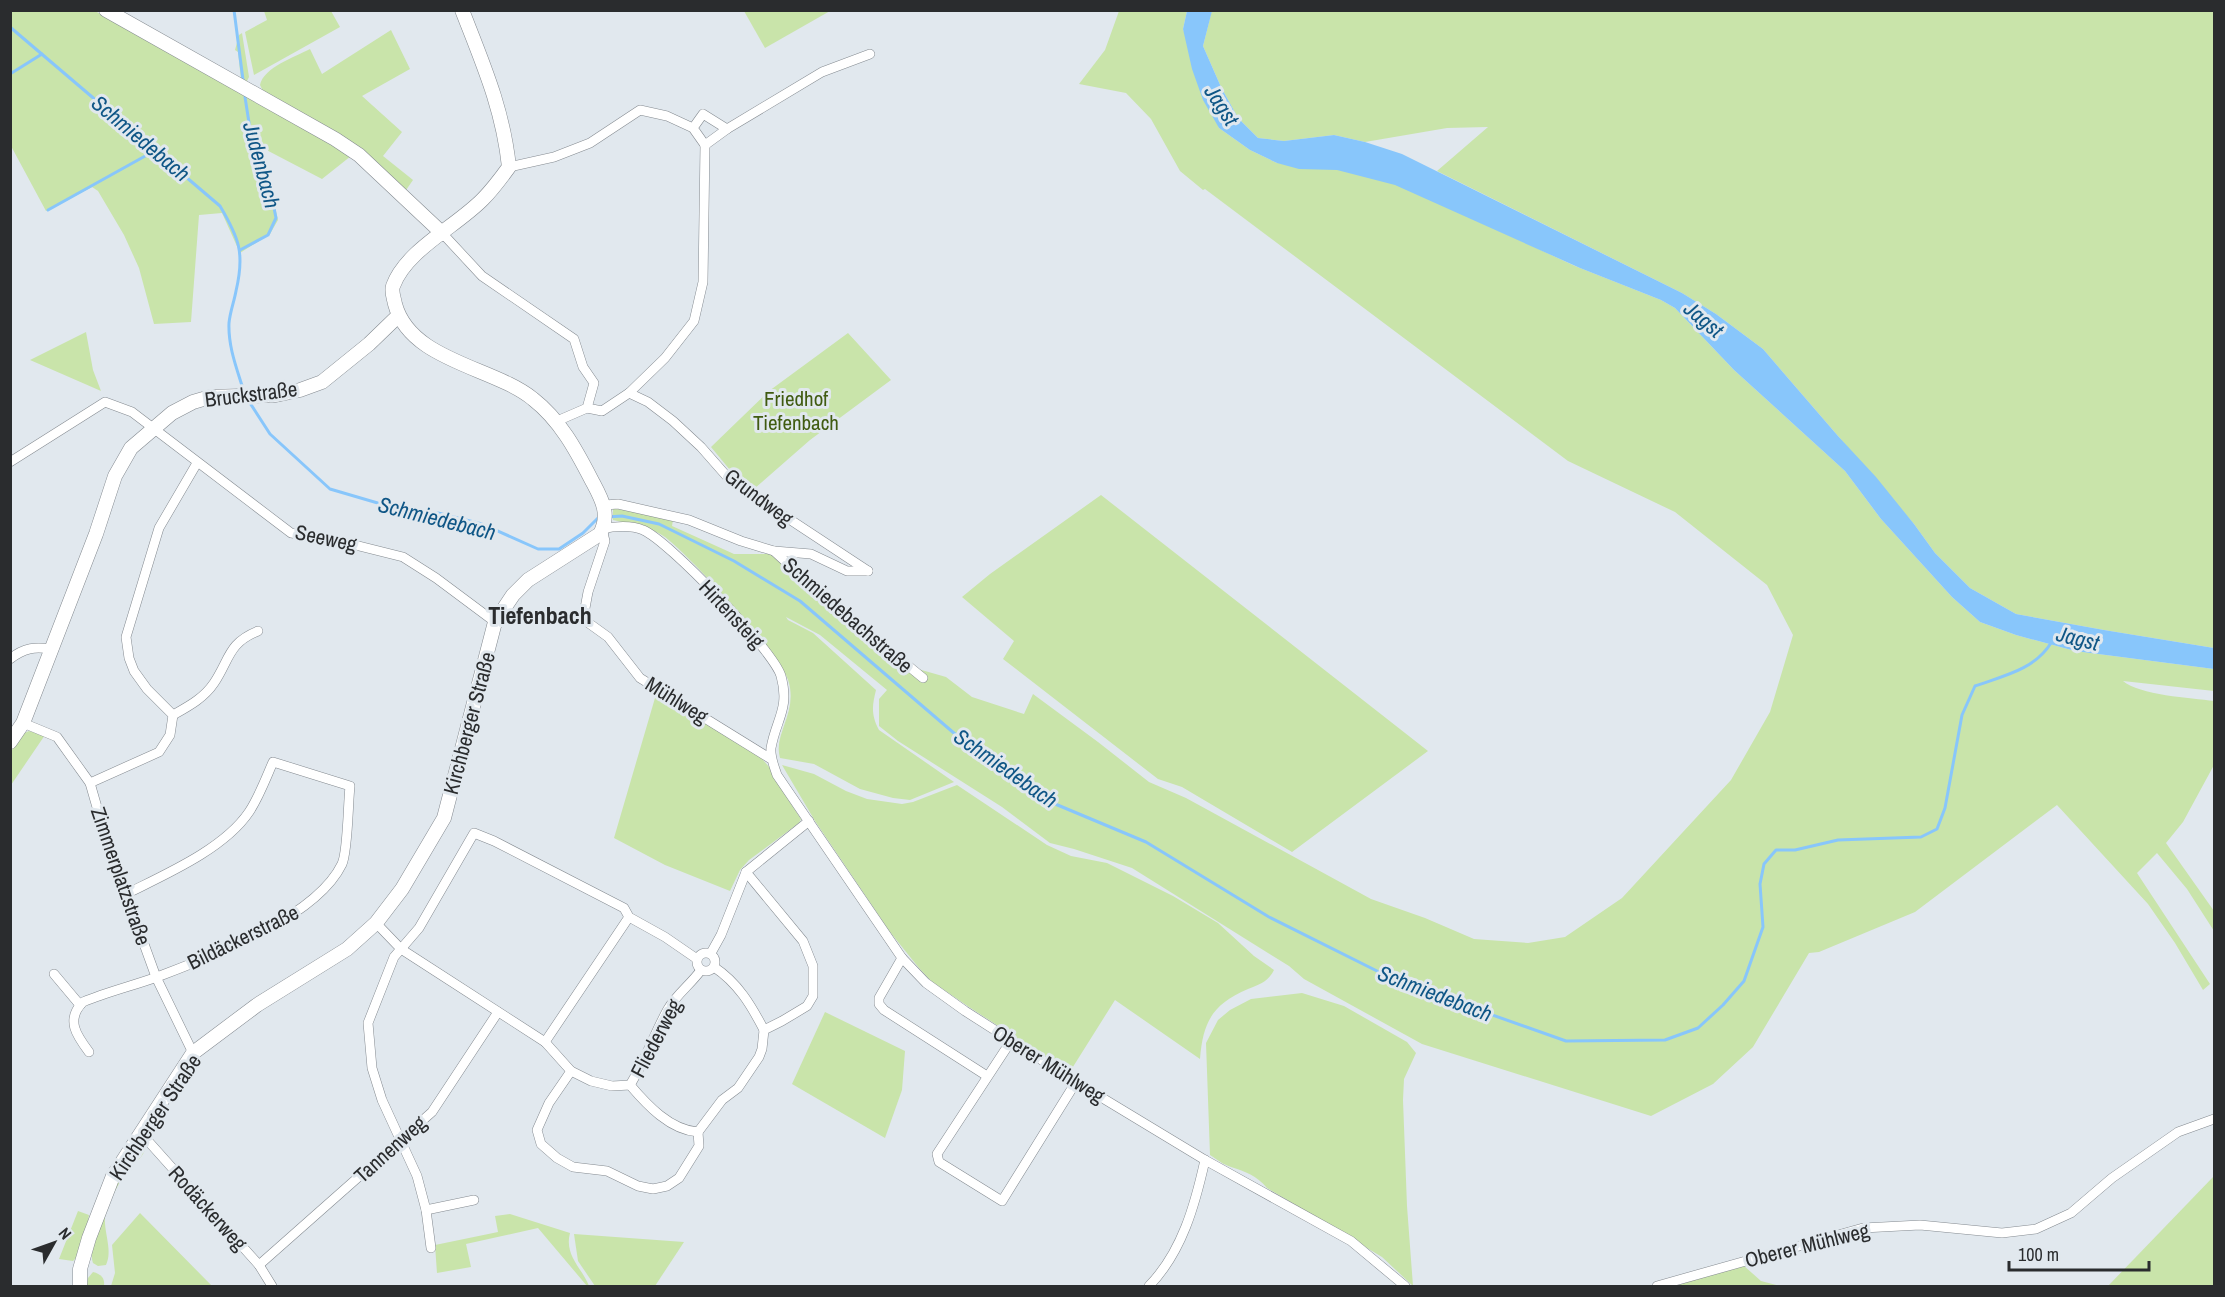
<svg xmlns="http://www.w3.org/2000/svg" width="2225" height="1297" viewBox="0 0 2225 1297" font-family="'Archivo Narrow',sans-serif">
<rect width="100%" height="100%" fill="#e1e8ee"/>
<g fill="#c9e4aa">
<path d="M1212,10L2214,11V648L2104,630L2016,614L1970,588L1935,553L1914,524L1763,349L1716,314L1682,293L1437,171L1488,127L1447,128L1365,142L1334,135L1284,141L1258,138L1238,118L1221,87L1203,46Z"/>
<path d="M10,11H95L307,128L351,156L322,179L253,143L271,189L278,220L270,234L240,253L222,213L199,215L191,322L154,324L139,268L124,235L98,191L92,187L46,211L11,146Z"/>
<path d="M264,11H331L340,27L254,75L245,32L267,20Z"/>
<path d="M744,11H830L765,48Z"/>
<path d="M1119,11H1187L1183,29L1219,128L1250,150L1277,163L1357,165L1575,266L1661,300L1675,308L1734,370L1845,471L1881,519L1952,597L1980,622L2016,635L2075,651L2214,669V691L2123,681C2139,695 2191,698 2214,701V765L2183,822L2166,843L2214,911V931L2187,889L2157,853L2137,873L2210,984L2203,990L2175,943L2148,904L2057,805L1915,912L1819,952L1809,953L1753,1047L1713,1084L1651,1116L1422,1044L1304,979L1289,966L1132,868L1074,849L1050,843L1002,807L898,741L879,726V699L887,690L820,635L786,617L788,620L813,633L876,690C872,706 871,715 879,730L954,782L910,800L893,798L860,789L814,764L780,758C773,734 797,714 789,683C783,656 690,556 665,537C649,526 631,524 613,520V509L642,510L673,520L672,526L734,554H770L827,602L883,659L946,677L972,697L1024,714L1033,694L1098,742L1149,782L1186,798L1371,899L1425,918L1474,939L1528,943L1565,937L1622,898L1731,780L1770,712L1793,635L1767,585L1675,512L1568,461L1205,189L1203,190L1180,171L1151,119L1126,93L1079,84L1105,50Z"/>
<path d="M391,30L410,69L362,96L402,132L383,156L413,180L404,193L263,91L260,85C264,67 295,57 310,49L322,74Z"/>
<path d="M242,33L249,77L247,81L241,80L238,52L235,50L239,35Z"/>
<path d="M86,332L93,370L101,391L30,360Z"/>
<path d="M848,333L891,380L810,440L754,489L730,470L711,447L769,391Z"/>
<path d="M1101,495L1428,751L1292,852L1182,787L1158,779L1003,659L1014,641L962,597L990,574Z"/>
<path d="M666,695L758,754L770,768L778,784L801,819L799,823L749,860L740,870L730,891L665,865L614,838L655,698L661,699Z"/>
<path d="M29,731L45,735L11,785C11,765 6,740 29,731Z"/>
<path d="M782,765L814,774L846,791L867,799L902,804L913,802L957,785L1047,845L1071,856L1107,863L1173,896L1218,923L1254,956L1274,970C1268,982 1260,984 1248,989C1213,1004 1203,1021 1200,1059L1115,1000L1071,1070L1043,1055L969,1007L931,981L919,968L890,932L815,821Z"/>
<path d="M1302,993L1344,1006L1407,1042L1416,1053L1404,1079L1403,1100L1407,1206L1413,1286L1382,1257L1267,1188C1256,1175 1246,1172 1231,1167C1224,1165 1216,1159 1210,1155L1206,1043L1218,1020L1230,1010L1251,999Z"/>
<path d="M825,1012L905,1051L902,1090L885,1138L792,1084Z"/>
<path d="M139,1145L145,1150C141,1160 133,1163 127,1171C120,1180 106,1207 105,1218C104,1233 113,1251 106,1265L98,1266L93,1263C85,1233 123,1170 139,1145Z"/>
<path d="M2214,1176V1286H2108Z"/>
<path d="M78,1211L89,1215C86,1230 85,1251 73,1261L59,1259Z"/>
<path d="M140,1213L212,1286H111L115,1273L112,1245Z"/>
<path d="M510,1214L570,1233C564,1255 582,1268 589,1286H587L538,1228L466,1244L471,1267L437,1273L435,1245L498,1232L495,1216Z"/>
<path d="M574,1234L684,1242L655,1286H595L578,1261Z"/>
<path d="M1743,1265L1761,1281L1780,1286H1674Z"/>
<path d="M93,1272C101,1274 105,1278 104,1286H87L88,1278Z"/>
</g>
<path fill="#88c6fb" d="M1187,11H1212L1203,46L1221,87L1238,118L1258,138L1284,141L1334,135L1365,142L1402,154L1682,293L1716,314L1763,349L1838,436L1876,477L1914,524L1935,553L1970,588L2016,614L2104,630L2214,648V669L2075,651L2016,635L1980,622L1952,597L1881,519L1845,471L1734,370L1675,308L1661,300L1580,268L1395,185L1337,170L1299,169L1277,163L1250,150L1219,128L1203,100L1192,69L1183,29Z"/>
<g fill="none" stroke-linecap="round" stroke-linejoin="round">
<g stroke="#88c6fb" stroke-width="3">
<path d="M234,10L243,80"/>
<path d="M10,27L220,206C239,238 245,253 236,291C234,302 230,312 229,323C228,347 237,369 244,392"/>
<path d="M10,74L42,54"/>
<path d="M48,210L156,150"/>
<path d="M240,250L268,235L276,218L271,193L252,142L245,97"/>
<path d="M248,400L270,434L330,489L398,509L438,513L482,524L538,549H559L583,533L598,518H601"/>
<path d="M607,517L622,516L659,524L734,561L800,601L983,758L1048,801L1146,842L1269,917L1399,982L1566,1041L1665,1040L1698,1028L1723,1005L1744,981L1763,927L1760,884L1764,864L1776,850H1795L1838,840L1921,837L1937,829L1945,808L1962,715L1975,686C2003,676 2034,670 2051,643"/>
</g>
<g stroke="#848a90" stroke-width="10">
<g id="street">
<path d="M727,129L822,72L870,54"/>
<path d="M509,167L554,157L590,143L640,110L667,116L693,128L705,145L727,129L703,114L693,128"/>
<path d="M443,234L482,276L574,339L583,367L594,383L587,408L557,421"/>
<path d="M629,393L665,358L694,321L703,282L705,145"/>
<path d="M587,408L602,411L629,393L648,402L673,421L701,447L730,480L868,571"/>
<path d="M10,462L105,402L132,412L291,533L327,538L403,557L436,578L495,622"/>
<path d="M605,505L618,504L689,520L741,541L774,551L823,596L923,678"/>
<path d="M774,551L811,554L847,571H868"/>
<path d="M10,659C25,647 35,647 52,649"/>
<path d="M173,715C189,706 204,698 214,683C230,659 228,643 258,631"/>
<path d="M23,723L57,737L90,783L107,842L156,977L193,1053"/>
<path d="M771,759L640,678L608,637L583,619L588,592L605,541L602,529C614,526 632,525 643,530C668,540 774,651 781,676C790,709 776,719 771,748C770,757 774,766 777,775L902,958L926,983L965,1011L1076,1082L1205,1160L1351,1241L1405,1286"/>
<path d="M90,783L159,752L170,735L173,715L147,689L134,671L129,658L126,637L159,528L197,463"/>
<path d="M376,923L401,949L545,1042L571,1071L591,1081L612,1086L630,1085C645,1061 654,1034 668,1009C677,994 691,984 701,970"/>
<circle cx="706" cy="962" r="9"/>
<path d="M711,953L721,935L746,872L809,821"/>
<path d="M902,958L879,998V1004L884,1010L987,1076"/>
<path d="M714,967C738,983 751,1005 764,1030"/>
<path d="M54,974L80,1005"/>
<path d="M1011,1041L937,1154L939,1162L1002,1201L1076,1082"/>
<path d="M545,1042L629,917"/>
<path d="M89,1052C77,1036 65,1020 83,1002C107,992 132,986 157,977C212,956 316,918 342,864C348,851 348,803 350,786L273,762C266,778 259,797 249,812C224,849 166,874 126,894"/>
<path d="M571,1071L549,1103L537,1130L541,1144L557,1158L573,1167L607,1171L638,1186L653,1189L667,1186L679,1178L699,1146L698,1132"/>
<path d="M630,1085C647,1105 670,1130 698,1132L722,1100L738,1088L759,1057L762,1049L764,1030L782,1021L807,1006L813,996V966L803,941L746,872"/>
<path d="M140,1132L259,1265L272,1286"/>
<path d="M426,1210L474,1200"/>
<path d="M431,1248L426,1210L417,1176L382,1100L372,1068L368,1023L394,957L419,928L474,833L494,841L624,908L629,917L665,937L697,959"/>
<path d="M259,1265L432,1112L498,1012"/>
<path d="M1149,1286C1182,1252 1195,1205 1205,1160"/>
<path d="M1657,1286L1863,1228L1920,1225L2002,1233L2036,1229L2071,1213L2112,1178L2178,1132L2214,1119"/>
</g>
</g>
<g stroke="#848a90" stroke-width="15">
<g id="secondary">
<path d="M106,10L335,139L359,155L443,234"/>
<path d="M10,742L23,723L96,534L115,476L131,448L172,413L193,402L210,397L276,395L300,390L322,382L369,344L398,316"/>
<path d="M80,1286V1269L89,1238L113,1176L193,1053L257,1005L347,949L376,923L402,889L444,818L495,622L513,595L528,580L600,534C611,513 601,498 591,479C576,450 560,420 533,399C494,367 410,361 395,304C394,298 391,292 393,286C406,250 457,226 483,199C493,189 501,178 509,167C503,109 483,64 462,10"/>
</g>
</g>
<use href="#street" stroke="#fff" stroke-width="9"/>
<use href="#secondary" stroke="#fff" stroke-width="14"/>
</g>
<g text-anchor="middle" dominant-baseline="central" stroke-width="6" stroke-linejoin="round" paint-order="stroke">
<g font-size="21" fill="#2a2c2e" stroke="#e1e8ee">
<text transform="translate(251 394) rotate(-7)">Bruckstraße</text>
<text transform="translate(759 497) rotate(37)">Grundweg</text>
<text transform="translate(326 538) rotate(12)">Seeweg</text>
<text transform="translate(732 614) rotate(47)">Hirtensteig</text>
<text transform="translate(848 615) rotate(41)">Schmiedebachstraße</text>
<text transform="translate(677 700) rotate(32)">Mühlweg</text>
<text transform="translate(469 723) rotate(-75)">Kirchberger Straße</text>
<text transform="translate(121 876) rotate(71)">Zimmerplatzstraße</text>
<text transform="translate(243 937) rotate(-26)">Bildäckerstraße</text>
<text transform="translate(656 1038) rotate(-62)">Fliederweg</text>
<text transform="translate(1049 1064) rotate(32)">Oberer Mühlweg</text>
<text transform="translate(155 1117) rotate(-56)">Kirchberger Straße</text>
<text transform="translate(390 1149) rotate(-42)">Tannenweg</text>
<text transform="translate(208 1208) rotate(48)">Rodäckerweg</text>
<text transform="translate(1807 1245) rotate(-14)">Oberer Mühlweg</text>
</g>
<g font-size="21" fill="#405b11" stroke="#e1e8ee">
<text x="796" y="398">Friedhof<tspan x="796" dy="24">Tiefenbach</tspan></text>
</g>
<g font-size="22" font-style="italic" fill="#0f5686" stroke="#e1e8ee">
<text transform="translate(1222 105) rotate(57)">Jagst</text>
<text transform="translate(141 138) rotate(40)">Schmiedebach</text>
<text transform="translate(262 165) rotate(75)">Judenbach</text>
<text transform="translate(1704 319) rotate(40)">Jagst</text>
<text transform="translate(437 518) rotate(14)">Schmiedebach</text>
<text transform="translate(2078 638) rotate(14)">Jagst</text>
<text transform="translate(1006 768) rotate(35)">Schmiedebach</text>
<text transform="translate(1435 993) rotate(21)">Schmiedebach</text>
</g>
<g font-size="24" font-weight="bold" fill="#2a2c2e" stroke="#e1e8ee">
<text x="540" y="615">Tiefenbach</text>
</g>
</g>
<rect width="2225" height="1297" fill="none" stroke="#2a2c2e" stroke-width="24"/>
<g transform="translate(54 1243) rotate(50)" stroke="#e1e8ee" stroke-width="4.5" paint-order="stroke">
<path d="M0-4.5L10 22L0 15L-10 22Z" fill="#2a2c2e"/>
<text y="-9" font-size="16" font-weight="bold" text-anchor="middle" fill="#2a2c2e">N</text>
</g>
<path d="M2009 1261v9h140v-9" fill="none" stroke="#2a2c2e" stroke-width="3"/>
<text x="2018" y="1261" font-size="18" fill="#2a2c2e" stroke="#e1e8ee" stroke-width="4.5" paint-order="stroke">100 m</text>
</svg>
